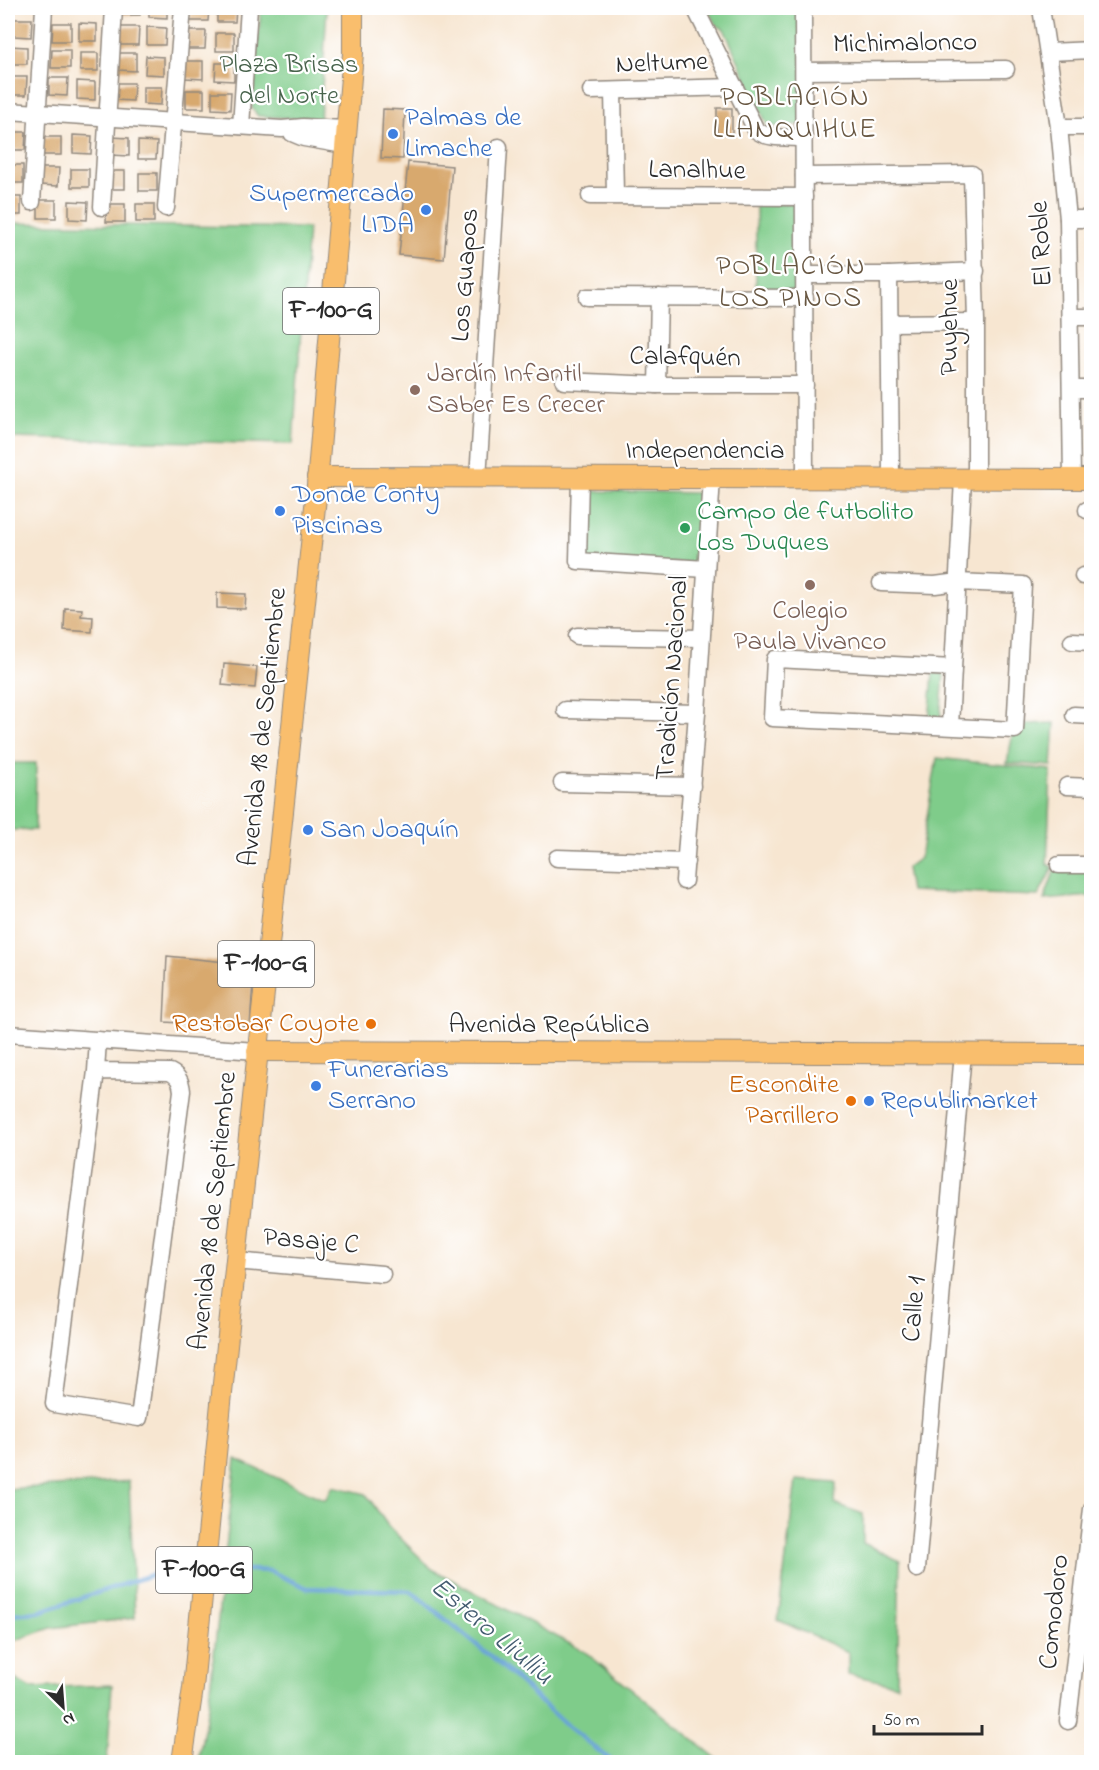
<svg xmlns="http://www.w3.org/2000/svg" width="1099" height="1770" viewBox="0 0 1099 1770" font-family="'Indie Flower',sans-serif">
<rect width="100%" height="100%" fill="#fff"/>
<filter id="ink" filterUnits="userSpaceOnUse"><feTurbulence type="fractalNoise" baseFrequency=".0167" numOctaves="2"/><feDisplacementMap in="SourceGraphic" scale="12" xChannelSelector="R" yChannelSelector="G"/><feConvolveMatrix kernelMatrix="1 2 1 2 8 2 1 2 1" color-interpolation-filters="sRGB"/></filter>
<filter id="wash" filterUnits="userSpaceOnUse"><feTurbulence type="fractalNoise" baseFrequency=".008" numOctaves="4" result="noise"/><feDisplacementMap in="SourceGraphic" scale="24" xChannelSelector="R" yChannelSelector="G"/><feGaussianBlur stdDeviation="1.35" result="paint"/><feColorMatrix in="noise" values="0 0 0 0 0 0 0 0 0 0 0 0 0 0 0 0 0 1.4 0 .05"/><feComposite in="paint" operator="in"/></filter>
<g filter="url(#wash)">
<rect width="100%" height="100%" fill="#f7e6d1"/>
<g fill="#7fcc8a" stroke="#557c5a" stroke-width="1.5">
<path d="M261,8H327L320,120L258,116L252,108Z"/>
<path d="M805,9L804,124L768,127L724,29L716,25L708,10Z"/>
<path d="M802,203L801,291H756V204Z"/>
<path d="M8,223L308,228L293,444L8,438Z"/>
<path d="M585,491L703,493L702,564L583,560Z"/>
<path d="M933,673L944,674L940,721H929Z"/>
<path d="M1055,723L1052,766L1007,763L1014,728L1025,729V724Z"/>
<path d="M937,758L1051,770L1047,864L1053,867L1038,896L910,891L906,868L920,858Z"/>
<path d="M8,763H36L35,830H8Z"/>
<path d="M1056,866L1091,867V896L1044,900Z"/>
<path d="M236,1459L325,1500L333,1486L366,1494L388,1526L432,1569L585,1652L721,1762H198L208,1707Z"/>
<path d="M796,1480L836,1483L835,1504L863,1514V1543L900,1561L897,1685L848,1674V1652L778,1620Z"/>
<path d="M129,1481L135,1618L51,1628L8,1643V1489Z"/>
<path d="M8,1675L30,1688L112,1685L107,1762H8Z"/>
</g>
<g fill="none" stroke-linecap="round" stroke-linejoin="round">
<g stroke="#67a3d7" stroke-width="4.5">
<path d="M210,1568L270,1571L307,1588L411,1591L495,1660L564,1723L613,1762"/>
<path d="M8,1614L38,1612L179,1566L199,1567"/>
</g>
</g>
<g id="blocks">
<g fill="#d8a96e">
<path d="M122,8H140V15H121Z"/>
<path d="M149,8H167V18L149,17Z"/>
<path d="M191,8H209L208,21H190Z"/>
<path d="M217,8H236L235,22H217Z"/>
<path d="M13,19H32L31,37L13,36Z"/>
<path d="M53,23H71V41H52Z"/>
<path d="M79,23L97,24V41H79Z"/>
<path d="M120,27H139L138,45H120Z"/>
<path d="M147,27L166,28L165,45H147Z"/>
<path d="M188,31H206L205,49H187Z"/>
<rect x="216" y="33" width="18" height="18"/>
<path d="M9,46L27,47V64H9Z"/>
<path d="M52,50H70V68H51Z"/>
<rect x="80" y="53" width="18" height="18"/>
<path d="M118,53H136V71L118,70Z"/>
<path d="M146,56L164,57V75L145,74Z"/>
<path d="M185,61H203V79L185,78Z"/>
<path d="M216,63H234V81L215,80Z"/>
<path d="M8,77H27L26,95H8Z"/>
<path d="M49,78H68L67,96L49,95Z"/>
<path d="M77,81L95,82V100L77,99Z"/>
<path d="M115,83H134L133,101L115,100Z"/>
<path d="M143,87H162L161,105L143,104Z"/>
<rect x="186" y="90" width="18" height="18"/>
<path d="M212,92H231L230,110L212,109Z"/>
<rect x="717" y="108" width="15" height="26"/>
<path d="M383,109L405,110L403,159L381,158Z"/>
<path d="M8,132H26L25,150H8Z"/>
<path d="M73,135L92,136L91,154L73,153Z"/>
<path d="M43,137H61V155H42Z"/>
<path d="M111,137L129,138V156L111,155Z"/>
<path d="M138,141L157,142L156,159H138Z"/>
<path d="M408,162L452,166L444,259L399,255Z"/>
<rect x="8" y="165" width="15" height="18"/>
<path d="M40,168H59L58,186L40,185Z"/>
<rect x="71" y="169" width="18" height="18"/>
<path d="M107,171H125V189H106Z"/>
<rect x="139" y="173" width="18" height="18"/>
<rect x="8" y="197" width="13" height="18"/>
<rect x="38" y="200" width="18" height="18"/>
<path d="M69,201L88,202L87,220L69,219Z"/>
<path d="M107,204H125V222H106Z"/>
<rect x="136" y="204" width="18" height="18"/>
<path d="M217,593L246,594L245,609L217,608Z"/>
<path d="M65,608L82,609L81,616L93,617L92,632L64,630Z"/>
<path d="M224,664L257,667L255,688L222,685Z"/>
<path d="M167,956L254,965L250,1027L164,1022Z"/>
</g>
</g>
</g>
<g filter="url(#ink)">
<use href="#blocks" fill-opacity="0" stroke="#91887e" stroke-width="1.5"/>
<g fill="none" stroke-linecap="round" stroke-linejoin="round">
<g stroke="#91887e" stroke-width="19">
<g id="minor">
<path d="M695,8L756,130C768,140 788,137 804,138"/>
<path d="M803,8L805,478"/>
<path d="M1041,8L1059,127L1068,219L1072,479"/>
<path d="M1049,52L1092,50"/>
<path d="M804,71L1006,69"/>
<path d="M591,91L735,87"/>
<path d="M613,91L615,195"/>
<path d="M8,111L282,129L303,127L345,129"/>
<path d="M241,126L249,8"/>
<path d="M1059,127H1092"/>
<path d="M292,133L304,138L344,145"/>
<path d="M804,176L972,174L976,322V478"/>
<path d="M590,196L804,197"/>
<path d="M32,202L44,8"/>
<path d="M102,207L114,8"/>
<path d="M166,208L183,8"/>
<path d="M1068,219H1092"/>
<path d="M804,275H889L976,271"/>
<path d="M889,275L891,478"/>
<path d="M587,297L805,298"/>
<path d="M1071,317H1092"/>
<path d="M890,323L976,322"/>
<path d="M564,381L657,385H805"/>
<path d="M657,385L659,297"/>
<path d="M1072,389H1092"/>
<path d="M478,478L499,147"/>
<path d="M580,478L578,561L706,569"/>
<path d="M1087,510H1092"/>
<path d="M1083,576H1092"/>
<path d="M881,583L935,585L958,582L1023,585L1015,730L772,718L775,659L953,668"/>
<path d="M577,636L701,638"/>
<path d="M1072,641L1092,642"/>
<path d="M565,710L697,713"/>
<path d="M1074,715L1092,716"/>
<path d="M950,726L963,479"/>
<path d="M562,783L692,786"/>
<path d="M1067,786L1092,787"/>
<path d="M557,858L686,862"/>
<path d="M1059,865H1092"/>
<path d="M684,881L697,713L712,478"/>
<path d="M8,1034L257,1051"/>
<path d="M96,1071L170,1072C178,1076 181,1081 182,1091L139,1418L54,1404L96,1071L98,1040"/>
<path d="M235,1261L382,1274"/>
<path d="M917,1569L963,1053"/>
<path d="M1068,1721L1092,1509"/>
</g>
</g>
<g stroke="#91887e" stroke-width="22">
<g id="major">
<path d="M317,477L1092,479"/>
<path d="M257,1051L1092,1054"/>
<path d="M182,1762L193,1688L222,1393L316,497L353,53V8"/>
</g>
</g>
<use href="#minor" stroke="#fff" stroke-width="16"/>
<use href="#major" stroke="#f9be6d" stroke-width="20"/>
</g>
</g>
<g fill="#3f7fe0" stroke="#fff" stroke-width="2">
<circle cx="393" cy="134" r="6"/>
<circle cx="426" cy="210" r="6"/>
<circle cx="280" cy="511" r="6"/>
<circle cx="308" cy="830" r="6"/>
<circle cx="316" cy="1086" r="6"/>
<circle cx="869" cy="1101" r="6"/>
</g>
<g fill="#8d6e63" stroke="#fff" stroke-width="2">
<circle cx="415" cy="390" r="6"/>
<circle cx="810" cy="585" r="6"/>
</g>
<circle fill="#2e9e5b" stroke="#fff" stroke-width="2" cx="685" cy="528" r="6"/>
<g fill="#e8710a" stroke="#fff" stroke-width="2">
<circle cx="371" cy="1024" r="6"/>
<circle cx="851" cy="1101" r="6"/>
</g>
<g text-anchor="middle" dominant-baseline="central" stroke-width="4.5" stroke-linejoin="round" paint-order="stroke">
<g fill="#fff" stroke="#6b6b6b" stroke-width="1.5">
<rect x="283" y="288" width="96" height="46" rx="4.5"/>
<rect x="218" y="941" width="96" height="46" rx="4.5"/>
<rect x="156" y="1547" width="96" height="46" rx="4.5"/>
</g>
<g font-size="26" font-weight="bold" fill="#2b2b2b">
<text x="331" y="311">F-100-G</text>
<text x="266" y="964">F-100-G</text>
<text x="204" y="1570">F-100-G</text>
</g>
<g font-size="27" fill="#2b2b2b" stroke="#fff">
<text transform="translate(905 44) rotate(-1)">Michimalonco</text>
<text transform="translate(662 64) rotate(-2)">Neltume</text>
<text transform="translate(697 171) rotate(1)">Lanalhue</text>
<text transform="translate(1042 244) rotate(-93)">El Roble</text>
<text transform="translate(466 275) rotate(-86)">Los Guapos</text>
<text transform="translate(950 327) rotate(-90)">Puyehue</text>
<text transform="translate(685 358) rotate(1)">Calafquén</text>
<text x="705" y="451">Independencia</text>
<text transform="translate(673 678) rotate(-86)">Tradición Nacional</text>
<text transform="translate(264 727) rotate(-84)">Avenida 18 de Septiembre</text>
<text x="549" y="1025">Avenida República</text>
<text transform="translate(214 1211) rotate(-84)">Avenida 18 de Septiembre</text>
<text transform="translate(311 1242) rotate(5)">Pasaje C</text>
<text transform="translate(915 1309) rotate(-85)">Calle 1</text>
<text transform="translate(1055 1612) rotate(-84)">Comodoro</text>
</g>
<g font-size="27" fill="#48634c" stroke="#fff">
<text x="289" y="65">Plaza Brisas<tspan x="289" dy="31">del Norte</tspan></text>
</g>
<g font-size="27" fill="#366cbe" stroke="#fff" text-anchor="start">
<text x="405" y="118">Palmas de<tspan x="405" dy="31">Limache</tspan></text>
<text x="414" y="194" text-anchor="end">Supermercado<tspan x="414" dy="31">LIDA</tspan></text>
<text x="292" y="495">Donde Conty<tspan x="292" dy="31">Piscinas</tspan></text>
<text x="320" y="830">San Joaquín</text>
<text x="328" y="1070">Funerarias<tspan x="328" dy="31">Serrano</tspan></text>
<text x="881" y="1101">Republimarket</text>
</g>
<g font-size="27" fill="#785e54" stroke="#fff" text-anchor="start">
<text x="427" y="374">Jardín Infantil<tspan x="427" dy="31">Saber Es Crecer</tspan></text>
<text x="810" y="611" text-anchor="middle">Colegio<tspan x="810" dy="31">Paula Vivanco</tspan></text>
</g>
<g font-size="27" fill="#27864d" stroke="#fff" text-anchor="start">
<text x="697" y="512">Campo de futbolito<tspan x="697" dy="31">Los Duques</tspan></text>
</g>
<g font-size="27" fill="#c56008" stroke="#fff" text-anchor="end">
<text x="359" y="1024">Restobar Coyote</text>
<text x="839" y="1085">Escondite<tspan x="839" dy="31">Parrillero</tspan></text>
</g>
<g font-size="28" letter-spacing="1.5" fill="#685742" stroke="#fff">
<text x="795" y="98">POBLACIÓN<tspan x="795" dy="32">LLANQUIHUE</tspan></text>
<text x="791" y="267">POBLACIÓN<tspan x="791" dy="32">LOS PINOS</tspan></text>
</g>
<g font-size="28" font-style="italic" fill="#435b70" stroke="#fff">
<text transform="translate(491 1632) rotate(40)">Estero Lliulliu</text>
</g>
</g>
<rect width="1099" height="1770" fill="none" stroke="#fff" stroke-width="30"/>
<g transform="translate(63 1707) rotate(155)" stroke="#ffffff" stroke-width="4.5" paint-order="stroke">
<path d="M0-4.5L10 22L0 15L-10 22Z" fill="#2b2b2b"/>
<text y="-9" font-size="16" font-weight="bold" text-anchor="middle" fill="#2b2b2b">N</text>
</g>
<path d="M874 1725v9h108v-9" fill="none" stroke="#2b2b2b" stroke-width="3"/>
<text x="883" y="1725" font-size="18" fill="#2b2b2b" stroke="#ffffff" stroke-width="4.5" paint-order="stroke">50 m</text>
</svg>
